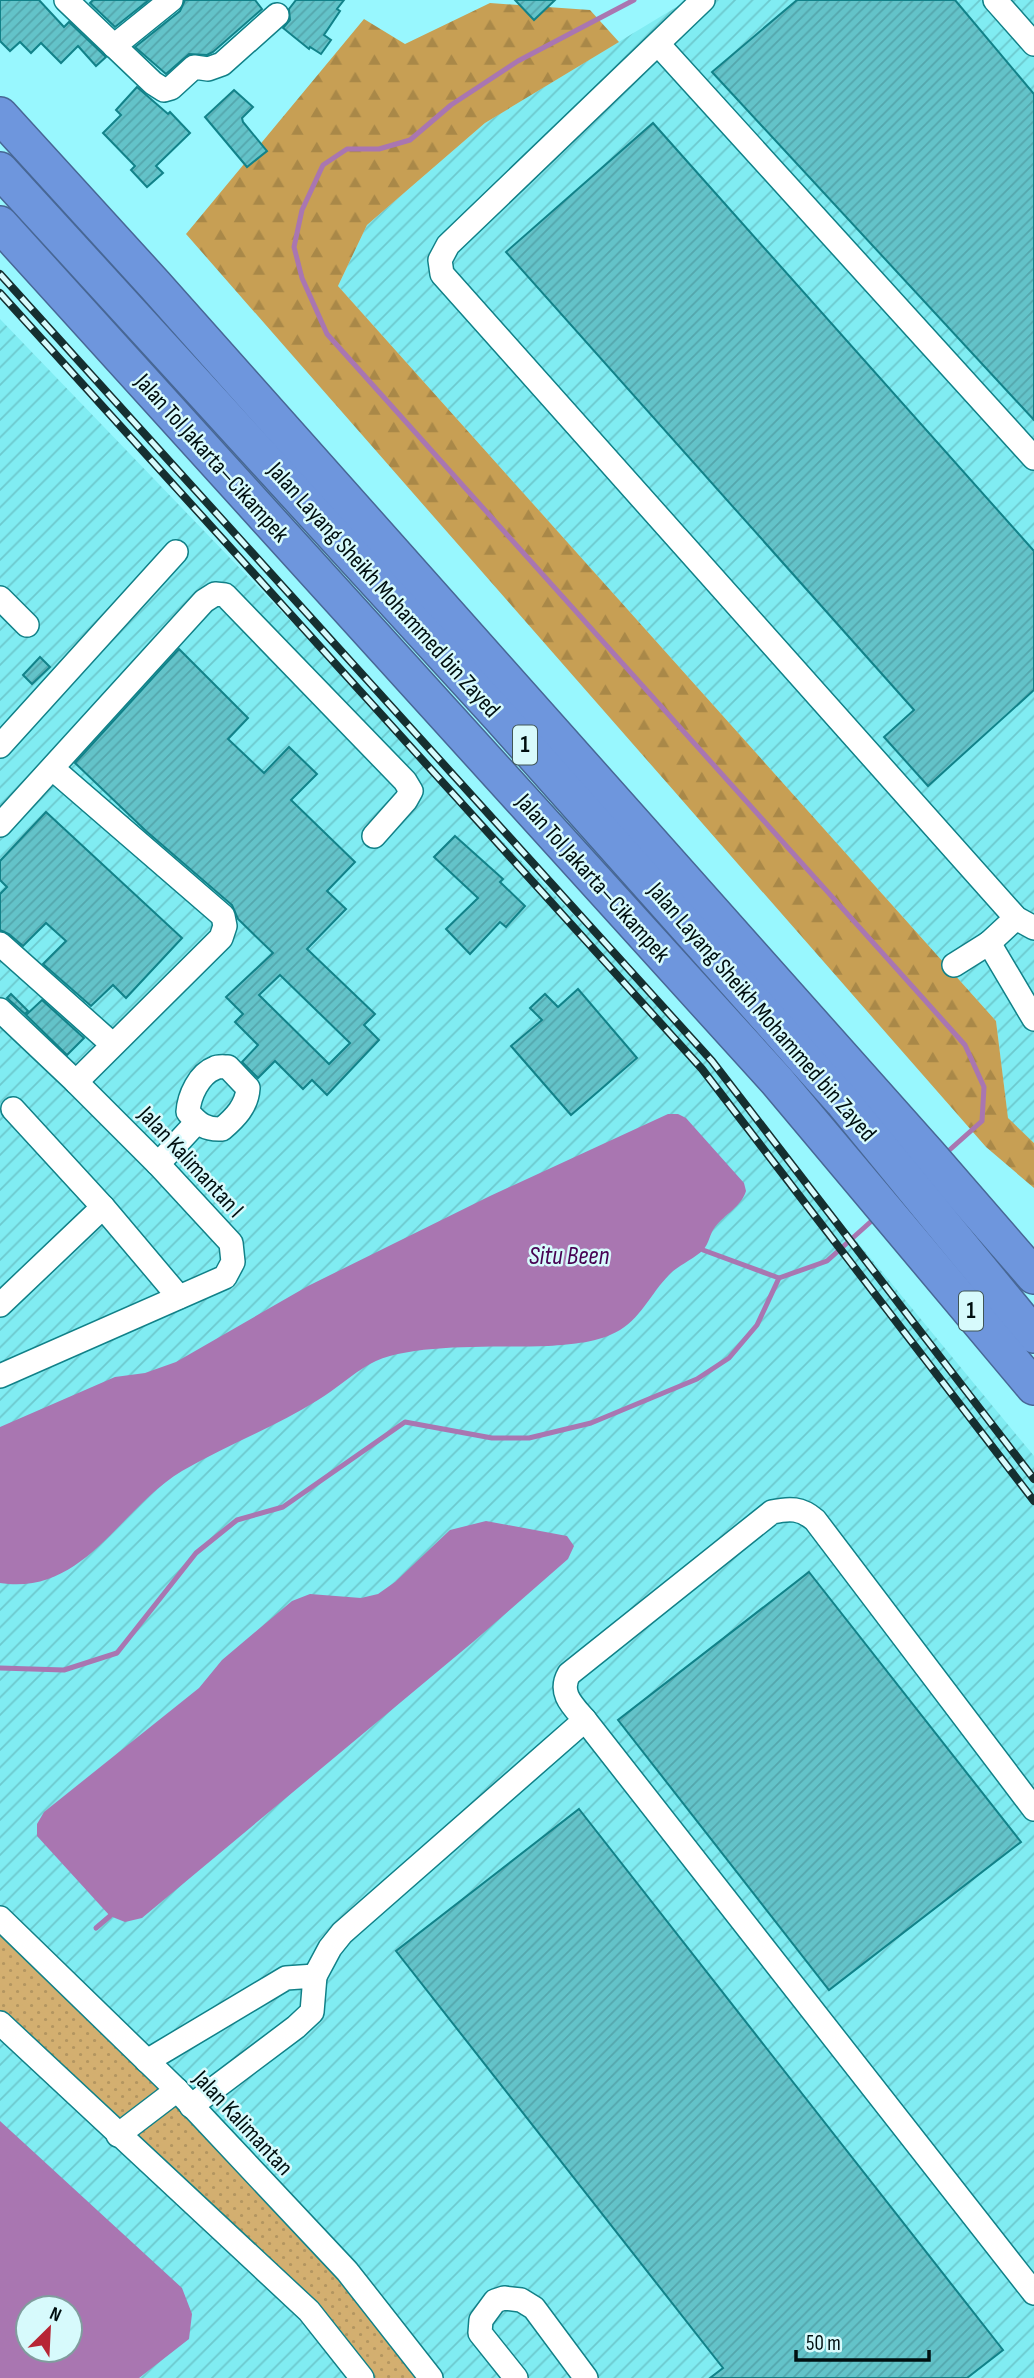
<svg xmlns="http://www.w3.org/2000/svg" width="1034" height="2378" viewBox="0 0 1034 2378" font-family="'Sofia Sans Condensed',sans-serif">
<defs>
<pattern id="industrial-furrows" width="10" height="10" patternUnits="userSpaceOnUse" patternTransform="scale(1.75)"><rect width="10" height="10" fill="#80ecf2"/><path d="M-1 1l2-2M0 10L10 0M9 11l2-2" fill="none" stroke="#6dc9ce"/></pattern>
<pattern id="grass-dots" width="8" height="8" patternUnits="userSpaceOnUse" patternTransform="scale(1.75)"><rect width="8" height="8" fill="#d3af70"/><path d="M2 2h.1M6 6h.1" fill="none" stroke="#b39560" stroke-width="1.8" stroke-linecap="round"/></pattern>
<pattern id="forest-firs" width="22" height="20" patternUnits="userSpaceOnUse" patternTransform="scale(1.75)"><rect width="22" height="20" fill="#c79f54"/><path d="M5 1l3.5 6h-7zM16 11l3.5 6h-7z" fill="#a98848"/></pattern>
<pattern id="building-hatch" width="6" height="6" patternUnits="userSpaceOnUse" patternTransform="scale(1.75)"><rect width="6" height="6" fill="#63c3c9"/><path d="M-1 1l2-2M0 6l6-6M5 7l2-2" fill="none" stroke="#54a6ac"/></pattern>
</defs>
<rect width="100%" height="100%" fill="#98f7fe"/>
<g fill="url(#industrial-furrows)" fill-rule="evenodd">
<path d="M688,0H1034V1143L1008,1119L996,1021L338,286L367,225L485,123Z"/>
<path d="M0,319L668,1013L1034,1456V2378H0ZM28,2308H70V2350H28Z"/>
</g>
<path fill="url(#grass-dots)" d="M0,1918L147,2061L431,2378H362L0,2023Z"/>
<path fill="url(#forest-firs)" d="M490,3L590,10L619,42L485,123L367,225L338,286L996,1021L1008,1118L1034,1143V1188L986,1147L186,234L364,19L405,44Z"/>
<g fill="#a976b1" fill-rule="evenodd">
<path d="M668,1114H678L686,1118L744,1183L746,1191C741,1207 725,1214 715,1227C710,1233 709,1244 703,1250C696,1257 682,1264 673,1271C653,1289 643,1316 620,1330C598,1343 573,1344 548,1346C501,1348 409,1342 370,1364C352,1374 336,1389 318,1400C275,1427 226,1445 182,1471C119,1509 84,1596 0,1583V1427L115,1377L145,1373L176,1362L308,1286L490,1196Z"/>
<path d="M486,1521L567,1536L574,1546L568,1559L473,1642L142,1918L125,1922L110,1916L37,1836V1824L44,1812L199,1688L222,1660L292,1601L310,1594L361,1598L378,1594L395,1582L450,1530Z"/>
<path d="M0,2121L182,2288L192,2314L189,2339L139,2378H0ZM28,2308H70V2350H28Z"/>
</g>
<g fill="none" stroke-linecap="round" stroke-linejoin="round">
<g stroke="#a976b1" stroke-width="5">
<path d="M634,0L518,61L451,105L410,140L379,149H347L323,165L302,210L294,247L302,278L327,334L965,1045L984,1087L982,1121L945,1154"/>
<path d="M703,1250L779,1278"/>
<path d="M0,1668L64,1670L117,1653L196,1553L237,1520L283,1507L405,1422L492,1438H529L591,1423L697,1379L729,1358L757,1325L779,1278L827,1261L876,1217"/>
<path d="M96,1928L110,1916"/>
</g>
</g>
<g fill="url(#building-hatch)" stroke="#128289" stroke-width="2" fill-rule="evenodd">
<path d="M0,0H39L64,27L69,22L106,57L96,66L78,46L61,63L41,43L31,53L20,42L10,51L0,41Z"/>
<path d="M93,0H149L115,27L90,3Z"/>
<path d="M185,0H255L262,9L213,52L207,55L189,54L166,74L135,47L180,11Z"/>
<path d="M296,0H344L337,9L340,11L324,35L331,40L321,54L310,47L309,49L283,28L290,20L289,9Z"/>
<path d="M515,0H555L534,20Z"/>
<path d="M797,0H955L1034,94V420L712,72Z"/>
<path d="M137,87L168,114L170,112L190,133L156,166L163,173L147,187L131,170L135,166L103,133L121,115L116,110Z"/>
<path d="M234,90L253,107L242,118L243,122L267,151L247,167L205,117Z"/>
<path d="M653,123L1034,551V690L928,786L884,737L914,710L506,252Z"/>
<path d="M179,649L248,718L228,739L264,773L289,747L317,774L291,800L355,862L327,891L346,909L307,949L375,1014L364,1025L379,1040L327,1095L312,1080L303,1089L275,1061L258,1078L242,1062L258,1045L235,1022L243,1014L226,997L273,953L238,919L232,905L146,831L75,763ZM280,975L350,1043L329,1064L259,995Z"/>
<path d="M40,657L50,667L32,684L23,675Z"/>
<path d="M46,812L182,938L126,998L113,985L91,1006L43,964L66,941L46,923L23,946L9,934L0,930V894L7,887L0,880V861Z"/>
<path d="M455,836L503,879L500,882L525,906L506,927L500,922L470,954L446,929L478,898L434,857Z"/>
<path d="M578,989L637,1058L571,1115L511,1046L542,1020L530,1008L545,994L558,1007Z"/>
<path d="M11,994L28,1011L25,1014L7,998Z"/>
<path d="M42,1000L84,1038L67,1055L26,1015Z"/>
<path d="M809,1572L1021,1842L829,1990L618,1720Z"/>
<path d="M579,1809L1003,2350L967,2378H710L723,2368L396,1951Z"/>
</g>
<g fill="none" stroke-linecap="round" stroke-linejoin="round">
<g stroke="#118188" stroke-width="26">
<g id="minor">
<path d="M66,0L153,83L164,90L171,88L194,67L208,69L222,64L277,15"/>
<path d="M703,0L448,245L440,260L442,274L1016,918L1034,928"/>
<path d="M995,0L1034,44"/>
<path d="M658,44L1034,458"/>
<path d="M114,46L171,0"/>
<path d="M0,598L27,625"/>
<path d="M0,746L176,552"/>
<path d="M53,769L223,916L225,926L221,938L76,1082"/>
<path d="M0,825L204,601L215,594L225,595L405,781L411,791L406,800L374,836"/>
<path d="M989,943L1034,1019"/>
<path d="M0,944L112,1044"/>
<path d="M954,965L989,943L1016,918"/>
<path d="M0,1010L76,1082L158,1164L231,1243L233,1262L225,1277L0,1376"/>
<path d="M228,1067L248,1088C247,1106 235,1118 222,1129C206,1130 198,1124 188,1112C189,1096 199,1074 215,1068C219,1066 224,1067 228,1067Z"/>
<path d="M13,1109L103,1207"/>
<path d="M158,1164L197,1122"/>
<path d="M0,1305L103,1207L179,1297"/>
<path d="M585,1720L1034,2293"/>
<path d="M0,1918L177,2090L347,2271L431,2378"/>
<path d="M315,1976L330,1948L342,1933L585,1720C573,1706 558,1693 569,1674L772,1512C790,1508 801,1508 815,1520L1034,1809"/>
<path d="M0,2023L309,2311L362,2378"/>
<path d="M147,2061L286,1978L315,1976L312,2012L296,2027L191,2106"/>
<path d="M118,2135L177,2090"/>
<path d="M516,2378L480,2333L481,2320L495,2301L504,2298L521,2300L534,2308L586,2378"/>
</g>
</g>
<g stroke="#486795" stroke-width="38">
<g id="highway">
<path d="M0,115L155,285L929,1155L1034,1276"/>
<path d="M0,170L500,717L842,1101L1034,1335"/>
<path d="M0,224L777,1081L1034,1387"/>
</g>
</g>
<use href="#minor" stroke="#fff" stroke-width="23"/>
<use href="#highway" stroke="#6e96dd" stroke-width="35"/>
<g stroke="#152f30" stroke-width="8">
<g id="rail">
<path d="M0,274L712,1061L1034,1479"/>
<path d="M0,293L702,1069L1034,1501"/>
</g>
</g>
<use href="#rail" stroke="#d7fafc" stroke-width="5" stroke-dasharray="16" stroke-linecap="butt"/>
</g>
<g text-anchor="middle" dominant-baseline="central" stroke-width="5" stroke-linejoin="round" paint-order="stroke">
<g fill="#d7fafc" stroke="#405657" stroke-width="2">
<rect x="513" y="725.5" width="24" height="39" rx="5"/>
<rect x="959" y="1291.5" width="24" height="39" rx="5"/>
</g>
<g font-size="23" font-weight="bold" fill="#000f10">
<text x="525" y="745">1</text>
<text x="971" y="1311">1</text>
</g>
<g font-size="24" fill="#000f10" stroke="#d7fafc">
<text transform="translate(212 458) rotate(48)">Jalan Tol Jakarta–Cikampek</text>
<text transform="translate(384 590) rotate(48)">Jalan Layang Sheikh Mohammed bin Zayed</text>
<text transform="translate(593 878) rotate(48)">Jalan Tol Jakarta–Cikampek</text>
<text transform="translate(762 1012) rotate(49)">Jalan Layang Sheikh Mohammed bin Zayed</text>
<text transform="translate(191 1162) rotate(47)">Jalan Kalimantan I</text>
<text transform="translate(243 2123) rotate(47)">Jalan Kalimantan</text>
</g>
<g font-size="26" font-style="italic" fill="#470252" stroke="#d7fafc">
<text x="569" y="1256">Situ Been</text>
</g>
</g>
<g transform="translate(49 2329) rotate(24)"><circle r="33" fill="#d7fafc" stroke="#819c9e" stroke-width="2"/>
<path d="M0-5L12 26L0 18L-12 26Z" fill="#b72635"/>
<text y="-10" font-size="19" font-weight="bold" text-anchor="middle" fill="#000f10">N</text>
</g>
<path d="M796 2350v10h133v-10" fill="none" stroke="#000f10" stroke-width="3.5"/>
<text x="806" y="2350" font-size="21" fill="#000f10" stroke="#d7fafc" stroke-width="5" paint-order="stroke">50 m</text>
</svg>
